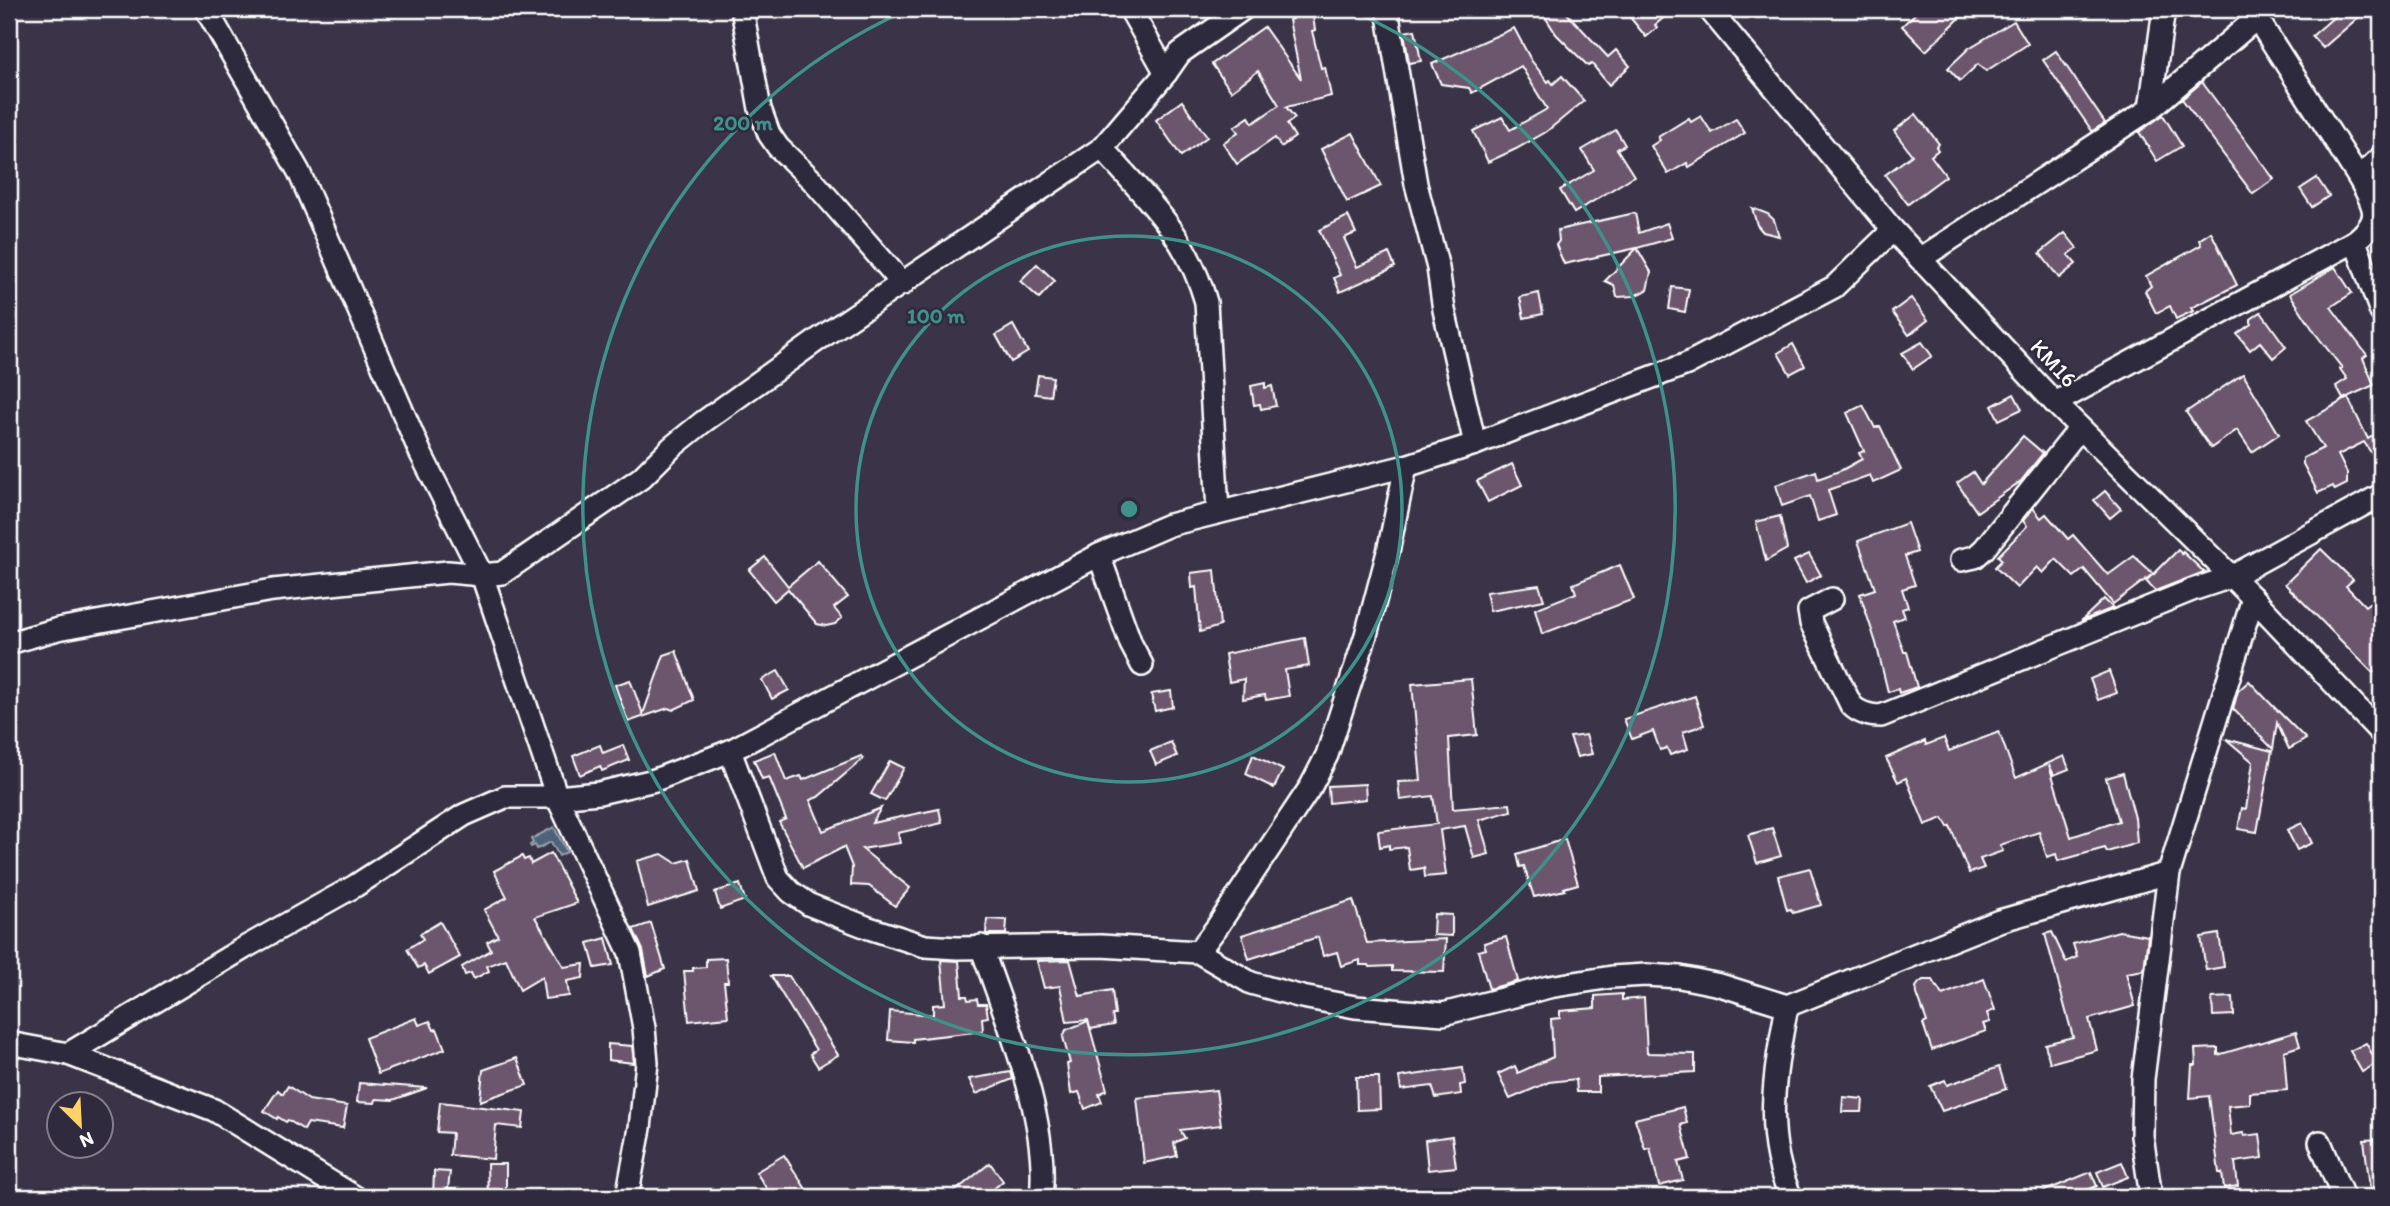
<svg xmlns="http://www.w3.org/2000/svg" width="2390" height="1206" viewBox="0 0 2390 1206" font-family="Itim,sans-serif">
<rect width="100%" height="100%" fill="#3b3347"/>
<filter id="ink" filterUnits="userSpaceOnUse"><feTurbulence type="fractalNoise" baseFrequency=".0143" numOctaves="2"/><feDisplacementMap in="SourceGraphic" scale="14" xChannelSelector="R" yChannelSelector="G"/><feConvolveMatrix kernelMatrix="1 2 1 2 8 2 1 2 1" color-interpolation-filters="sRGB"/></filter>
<g filter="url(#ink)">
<path fill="#4e6479" stroke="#95a2af" stroke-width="2" d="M554,827L567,852L559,856L551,842L537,849L535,845L531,847L530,845L533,843L531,839Z"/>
<g fill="#6c576e" stroke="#fff" stroke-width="2">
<path d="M1290,9H1312L1315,30L1312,31L1321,68L1325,67L1331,96L1286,107L1295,118L1287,124L1295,137L1281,147L1275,138L1237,164L1223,143L1238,132L1234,127L1249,117L1253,123L1279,105L1258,71L1231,91L1212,64L1264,27L1301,79L1289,20L1292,19Z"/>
<path d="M1554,9H1563L1608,57L1616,50L1630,66L1609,85L1592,64L1588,66L1556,34L1544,15Z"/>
<path d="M1637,9H1674L1655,25L1657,28L1646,37L1629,16Z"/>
<path d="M1920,9H1969L1926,51L1902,26Z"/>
<path d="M2343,9H2368L2323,48L2312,36Z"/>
<path d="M2014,21L2028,44L1986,71L1978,64L1960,81L1948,68L1969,48Z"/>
<path d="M1514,28L1531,60L1548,82L1550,80L1553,84L1562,76L1584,101L1546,132L1516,149L1488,162L1473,131L1502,117L1510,130L1547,109L1521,66L1472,93L1469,88L1441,84L1432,64Z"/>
<path d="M1415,30L1421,61L1409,63L1404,32Z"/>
<path d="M2056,51L2105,123L2092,131L2043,60Z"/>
<path d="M2202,82L2274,179L2253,194L2182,99Z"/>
<path d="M1182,101L1207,137L1181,156L1156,120Z"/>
<path d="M1916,114L1939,144L1936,147L1938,150L1931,156L1946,176L1908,204L1885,175L1912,155L1894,131Z"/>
<path d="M2163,115L2182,146L2157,161L2139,132Z"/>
<path d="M1701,116L1712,133L1736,119L1745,133L1689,167L1687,163L1668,174L1651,146L1660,140L1658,137L1689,118L1691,122Z"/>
<path d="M1616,130L1625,145L1617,149L1634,176L1574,213L1560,190L1594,170L1582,150Z"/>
<path d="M1353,133L1381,186L1347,202L1321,149Z"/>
<path d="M2317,178L2329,196L2312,207L2300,189Z"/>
<path d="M1752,208L1768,214L1774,220L1779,236L1763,232L1757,225Z"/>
<path d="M1635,213L1639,233L1667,223L1672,238L1637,248L1651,272L1647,290L1634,296L1617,297L1614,285L1605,281L1637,248L1564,264L1556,245L1559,241L1558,230Z"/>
<path d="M1348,216L1356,233L1344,238L1357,267L1389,253L1395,267L1340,292L1334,278L1340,275L1319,230Z"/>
<path d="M2211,232L2237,285L2191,308L2193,311L2176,319L2170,306L2156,313L2145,291L2151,286L2146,276L2201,245L2199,240Z"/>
<path d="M2065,233L2077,248L2068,255L2076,264L2059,278L2040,253Z"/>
<path d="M1037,264L1055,281L1039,298L1020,281Z"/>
<path d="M2335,267L2352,293L2331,307L2367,355L2363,358L2374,385L2343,399L2336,386L2347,379L2340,369L2342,368L2315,333L2290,294Z"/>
<path d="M1672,287L1689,289L1685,312L1669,309Z"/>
<path d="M1539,293L1543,314L1524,318L1520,297Z"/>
<path d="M1911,298L1928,320L1909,335L1892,312Z"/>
<path d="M2261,312L2286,347L2273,358L2260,342L2250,350L2237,334L2251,324V319Z"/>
<path d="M1013,325L1028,352L1011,362L996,335Z"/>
<path d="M1922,342L1932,356L1913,369L1902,353Z"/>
<path d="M1793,344L1805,366L1790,374L1778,353Z"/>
<path d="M2243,374L2279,434L2252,452L2237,430L2211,448L2186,412Z"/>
<path d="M1038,375L1053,377L1050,396L1035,394Z"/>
<path d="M1265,383V388L1272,386L1276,406L1261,409L1260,404L1254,405L1251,386Z"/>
<path d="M2014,394L2022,409L1999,420L1992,406Z"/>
<path d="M2348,398L2368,439L2381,430V468L2364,442L2338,455L2347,473V484L2335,490L2333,486L2318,493L2303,464V458L2323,448L2306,421Z"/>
<path d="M1863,405L1875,428L1880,426L1901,470L1873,483L1870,475L1828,490L1836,515L1818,521L1810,496L1782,506L1776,485L1816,471L1818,479L1842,470L1862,459L1859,453L1864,451L1847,413Z"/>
<path d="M2023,436L2043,453L2021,481L1977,512L1957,483L1973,472L1981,484Z"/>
<path d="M1512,464L1522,485L1488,502L1477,481Z"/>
<path d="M2105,491L2121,509L2110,518L2094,500Z"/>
<path d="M2033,508L2041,518L2046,514L2068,539L2073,535L2108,575L2134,556L2154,574L2178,550L2182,554L2183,552L2204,572L2155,591L2146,581L2153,574L2113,604L2084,569L2074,577L2056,559L2043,573L2037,567L2017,588L1995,567L2002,560L1998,556L2027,526L2023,521Z"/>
<path d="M1780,516L1787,549L1766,561L1756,522Z"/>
<path d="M1907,523L1917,552L1905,556L1915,585L1902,589L1908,607L1902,609L1905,617L1893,621L1903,649L1904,652H1907L1917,687L1899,693L1898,689L1888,692L1876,643L1860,594L1875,589L1858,541Z"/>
<path d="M2321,549L2353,580L2346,586L2365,606L2381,594V679L2374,671L2372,672L2285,584Z"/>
<path d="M1809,554L1821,575L1806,583L1794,561Z"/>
<path d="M765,557L788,586L818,561L848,597L834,608L842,618L835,624L826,626L817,624L788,589L774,601L749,570Z"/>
<path d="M1620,565L1634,599L1542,634L1535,609L1576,593L1573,584Z"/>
<path d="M1215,570L1220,626L1200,632L1196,587L1192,588L1191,573Z"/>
<path d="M1539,585L1544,600L1490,611L1486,592Z"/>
<path d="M2104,599L2113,608L2081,621Z"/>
<path d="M1305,638L1309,666L1285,670L1289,696L1266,700L1265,695L1243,699L1244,679L1229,682L1225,654Z"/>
<path d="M676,651L694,700L673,710L668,708L628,722L615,685L630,680L643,714L664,655Z"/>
<path d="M778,671L789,690L772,699L762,680Z"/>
<path d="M2109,671L2117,693L2098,700L2090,679Z"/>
<path d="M1471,679L1477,735L1449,738L1453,809L1510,804L1511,811L1479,820L1489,854L1474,858L1465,826L1440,830L1446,875L1425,877L1424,868L1410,870L1407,847L1389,849V845L1380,847L1378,831L1437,824L1433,796L1400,800L1398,782L1421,781L1412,684Z"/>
<path d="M2249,681L2270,703L2306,739L2289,749L2277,723L2273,749L2233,709L2238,691Z"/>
<path d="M1171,691L1173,707L1155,711L1151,694Z"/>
<path d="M1695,696L1704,725L1683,732L1688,749L1670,755L1667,748L1660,750L1653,731L1632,739L1624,719Z"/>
<path d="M1999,732L2016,778L2064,756L2069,769L2054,775L2049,765L2071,837L2119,821L2106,778L2123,773L2135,818L2137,843L2107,852L2105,848L2058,861L2056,854L2047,857L2039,832L2000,845L2003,851L1980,859L1984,868L1969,873L1950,826L1948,827L1943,818L1925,825L1906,778L1898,782L1886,758L1925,741L1926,745L1944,738L1949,751Z"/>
<path d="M1586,735L1592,754L1577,757L1570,737Z"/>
<path d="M2226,739L2272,751L2257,832L2238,829L2242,808L2246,809L2253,762Z"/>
<path d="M1171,742L1177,756L1156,765L1150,751Z"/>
<path d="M600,745L603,753L623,745L629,760L602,771L600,766L580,775L573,756Z"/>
<path d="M775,752L786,781L801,776L803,780L861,756L863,759L818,797L810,800L823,831L881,808L872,823L939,809L942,823L898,833L900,843L862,849L910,888L895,906L869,886L851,885L852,867L844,847L803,868L779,822L786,819L769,777L762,779L754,760Z"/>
<path d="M1253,755L1283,770L1274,788L1246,774Z"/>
<path d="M890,761L904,768L885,801L871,794Z"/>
<path d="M1365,784L1366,799L1329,803L1328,786Z"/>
<path d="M2302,823L2312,843L2297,850L2287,830Z"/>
<path d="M1772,828L1781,856L1757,863L1748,835Z"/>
<path d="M1565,839L1578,884L1564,888L1565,890L1534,897L1524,866L1520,867L1517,854Z"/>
<path d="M551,853L577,903L535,917L564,967L584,964L583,978L567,981L569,996L545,999L542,977L520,990L506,959L487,966L489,971L474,979L471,973L465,975L462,967L491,950L487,942L498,936L484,910L507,897L494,871L522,856L524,860L529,858L531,864Z"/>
<path d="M662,854L676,863L690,859L699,891L648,907L637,861Z"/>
<path d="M1810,868L1821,905L1793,913L1791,909L1787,910L1778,876Z"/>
<path d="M740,884L745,900L720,909L715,892Z"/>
<path d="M1353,900L1367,943L1446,939L1444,972L1392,971V966L1370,967L1369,965H1360V960L1341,966L1337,952L1323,956L1318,937L1249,959L1242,935Z"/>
<path d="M1434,914L1452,915V936L1433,935Z"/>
<path d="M987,919L1007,920L1006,934H986Z"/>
<path d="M440,922L460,957L429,974L424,965L418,968L407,949L423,939L420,934Z"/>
<path d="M651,923L665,969L648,976L643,950L633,929Z"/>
<path d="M2119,931L2148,936L2144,970L2126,973L2135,1006L2089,1019L2097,1050L2050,1063L2045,1044L2073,1037L2045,934L2052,932L2066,962L2077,957L2073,944Z"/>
<path d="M2219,934L2224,967L2206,970L2201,937Z"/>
<path d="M1506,937L1518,981L1489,989L1478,951L1486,949L1484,943Z"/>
<path d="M606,938L613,965L595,968L588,943Z"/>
<path d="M726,958L728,982H724L728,1017L689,1021L684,971H693V968L706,967V959Z"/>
<path d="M941,960L959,961L962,996H967L968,1000L977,999L978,1004H986L988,1017L982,1018L983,1031L913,1039V1042L888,1040L890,1011L933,1015V1005L945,1004Z"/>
<path d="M1070,960L1080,996L1112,990L1115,1015H1112L1114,1025L1090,1029L1088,1020L1067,1022L1060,986L1044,988L1037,961Z"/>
<path d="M771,976H789L838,1055L818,1067L810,1054L816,1050Z"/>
<path d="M1984,979L1995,1010L1987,1013L1990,1022L1983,1024L1986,1031L1932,1050L1923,1024L1927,1022L1917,994L1916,987L1919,983L1923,980H1933L1942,995Z"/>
<path d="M1622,994V1000L1644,998L1647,1053L1695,1054V1072L1598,1077V1092H1577L1576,1079L1549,1082L1510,1099L1498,1074L1515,1066L1518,1073L1553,1057L1551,1019L1560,1018V1011L1595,1008V996Z"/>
<path d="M2233,997L2234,1015L2213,1016L2212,998Z"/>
<path d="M416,1018L419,1025L430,1021L434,1030L437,1029L445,1049L378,1074L365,1038Z"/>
<path d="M1088,1021L1107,1090L1099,1094L1102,1102L1085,1109L1079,1092L1071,1094L1067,1064L1070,1063L1063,1037L1066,1030Z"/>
<path d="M2296,1032L2300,1046L2284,1051L2287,1090L2250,1093V1104L2228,1106L2231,1135L2243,1133L2244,1136L2260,1134L2263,1158L2235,1162L2238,1186L2224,1188L2222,1173H2219L2209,1096L2190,1098L2192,1065H2196L2195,1049L2218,1048V1055Z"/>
<path d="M2366,1043L2377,1063L2362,1072L2350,1051Z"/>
<path d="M608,1044L632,1046L634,1063L608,1060Z"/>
<path d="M517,1058L527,1085L480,1101L483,1070Z"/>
<path d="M1999,1067L2006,1089L1942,1111L1930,1086L1945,1080L1947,1085Z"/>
<path d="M1463,1068L1465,1084L1460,1085L1461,1094L1436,1098L1432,1086L1401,1090L1399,1077Z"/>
<path d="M1011,1072L1013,1079L976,1094L969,1079Z"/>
<path d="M1356,1077H1379L1380,1109L1357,1110Z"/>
<path d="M359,1083L427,1088L393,1100L376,1099L375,1103L357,1102Z"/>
<path d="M288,1086L309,1100L347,1106L343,1128L308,1123L304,1130L288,1120L286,1122L278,1117L277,1119L264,1111L278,1090L283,1094Z"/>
<path d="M1216,1090L1221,1125L1180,1130L1185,1138L1174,1143L1177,1156L1144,1163L1137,1098Z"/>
<path d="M1843,1097L1863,1099L1862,1112H1842Z"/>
<path d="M440,1102L524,1112L522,1128L496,1125L493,1159L450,1155L452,1133L437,1132Z"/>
<path d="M1683,1107L1687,1123L1681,1125L1690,1159L1678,1162L1683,1180L1659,1186L1650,1148L1645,1149L1635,1119Z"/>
<path d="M1452,1136L1456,1167L1428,1170L1425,1140Z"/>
<path d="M2381,1139V1195L2371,1196L2364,1140Z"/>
<path d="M784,1155L811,1197H772L756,1172Z"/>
<path d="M2122,1162L2128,1177L2103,1187L2097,1172Z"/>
<path d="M990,1163L1003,1181L984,1197H948Z"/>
<path d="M487,1164H506V1196L488,1197Z"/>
<path d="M434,1171L450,1172L447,1197H433Z"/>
<path d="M2091,1172L2097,1186L2071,1197H2030Z"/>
</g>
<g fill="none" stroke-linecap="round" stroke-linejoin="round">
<g stroke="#fff" stroke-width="26">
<g id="minor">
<path d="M206,9L299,172L421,454L482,575L557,797L630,953L644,1028L647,1063L640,1128L627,1197"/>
<path d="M742,9L760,109L769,134L778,147L813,181L903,284"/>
<path d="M1130,9L1166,73"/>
<path d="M1387,9L1416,184L1438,268L1444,310L1475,444"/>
<path d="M1709,9L1893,230L2055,403L2253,598L2381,733"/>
<path d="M2150,109L2164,9"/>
<path d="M1102,148C1147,199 1187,235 1206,302L1218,511"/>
<path d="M2359,178L2381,157"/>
<path d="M2355,241L2381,312"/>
<path d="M1920,259L2150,109L2257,18"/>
<path d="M2055,403L2355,241C2384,218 2374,206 2359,178L2251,9"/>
<path d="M1099,555L1131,644L1142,665"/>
<path d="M1961,560L1975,557L1984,549L2080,428"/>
<path d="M1832,599L1809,611L1811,623L1851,705C1859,713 1870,716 1881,716L2192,590L2231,577L2381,495"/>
<path d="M9,643L58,629L273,590L448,572L482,575L502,573L641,478L672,447L703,422L819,339L1102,148L1166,73L1180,53L1243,9"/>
<path d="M730,751L778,878L791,892L810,905L869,928L925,946L957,948L1101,946L1198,952L1251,983L1302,997L1355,1007L1443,1014L1549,987L1612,977L1646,975L1680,977L1720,985L1787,1006L1999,921L2169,873"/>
<path d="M981,946C1006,1020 1050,1119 1041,1197"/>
<path d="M1198,952L1217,927L1311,786L1327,755L1366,635L1388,552L1406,466"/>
<path d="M1787,1006C1775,1071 1762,1135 1791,1197"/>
<path d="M9,1043L68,1054L244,948L355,886L464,815L505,797H557L599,793L655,780L730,751L1099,555L1169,525L1406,466L1475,444L1687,364L1834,287L1893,230"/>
<path d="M68,1054L214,1110L355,1197"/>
<path d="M2320,1142L2343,1197"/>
<path d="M2151,1197L2142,1136L2143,1079L2169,873L2253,598"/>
</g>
</g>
<use href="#minor" stroke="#2f2a3d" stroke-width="21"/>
</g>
</g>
<g fill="none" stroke="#3f918b" stroke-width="3.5">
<circle cx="1129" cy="509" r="273"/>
<path d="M1351 10A546 546 0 1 1 907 10"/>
</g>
<g text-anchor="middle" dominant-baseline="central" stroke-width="5" stroke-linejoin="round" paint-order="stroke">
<g font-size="23" fill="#fff" stroke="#2f2a3d">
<text transform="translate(2054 363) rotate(47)">KM16</text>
</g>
</g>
<circle cx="1129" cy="509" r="10" fill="#3f918b" stroke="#2f2a3d" stroke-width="3.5"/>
<g font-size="21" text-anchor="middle" font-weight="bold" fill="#3f918b" stroke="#2f2a3d" stroke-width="5" stroke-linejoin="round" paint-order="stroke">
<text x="743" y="130">200 m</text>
<text x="936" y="323">100 m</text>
</g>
<rect width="2390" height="1206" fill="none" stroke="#2f2a3d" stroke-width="35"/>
<rect x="18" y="18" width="2355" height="1171" fill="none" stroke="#fff" stroke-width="2.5" filter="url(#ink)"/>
<g transform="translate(80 1125) rotate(156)"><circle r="33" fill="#2f2a3d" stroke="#827f8b" stroke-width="2"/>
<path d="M0-5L12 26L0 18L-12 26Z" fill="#ffd166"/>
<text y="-10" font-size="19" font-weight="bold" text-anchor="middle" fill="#ffffff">N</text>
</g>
</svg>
